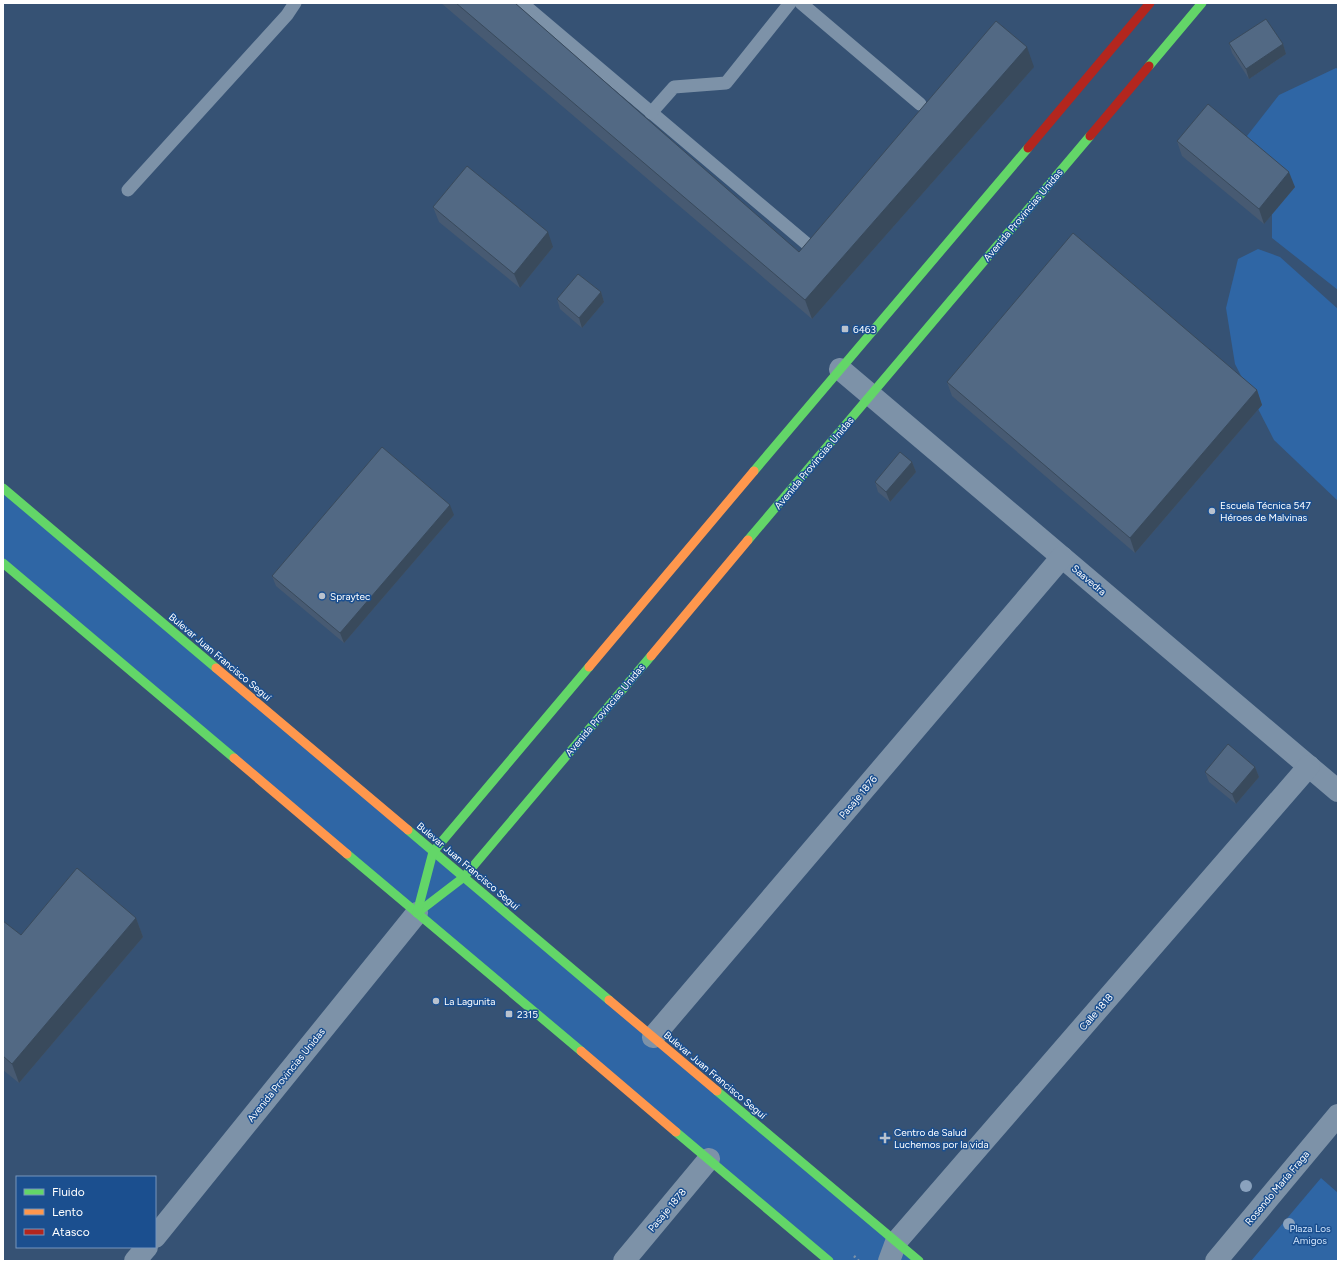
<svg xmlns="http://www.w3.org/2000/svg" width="1341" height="1264" viewBox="0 0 1341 1264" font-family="Figtree,sans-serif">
<rect width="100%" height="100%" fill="#365274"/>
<g fill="#2f66a5">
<path d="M1336,68L1338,69V290L1272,238V190L1247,136L1279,95Z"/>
<path d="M1258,249L1280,257L1338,309V501L1274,440L1235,364L1226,308L1238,259Z"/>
<path d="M3,488L919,1261H829L3,563Z"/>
<path d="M1321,1178L1338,1193V1261H1251Z"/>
</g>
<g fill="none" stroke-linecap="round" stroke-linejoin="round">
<path stroke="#7d92a8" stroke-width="2.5" stroke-dasharray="2 3" stroke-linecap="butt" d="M854,1256L859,1261"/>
<g stroke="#7d92a8" stroke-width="13">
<path d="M522,3L807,244"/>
<path d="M801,3L920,104"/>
<path d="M651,113L674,87L726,83L790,3"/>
<path d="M128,190L287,15L295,3"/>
</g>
<g stroke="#7d92a8" stroke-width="22">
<path d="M840,369L1338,791"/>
<path d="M653,1037L1062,557"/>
<path d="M155,1237L417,913"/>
<path d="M135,1261L147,1247"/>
<path d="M624,1261L709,1159"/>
<path d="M889,1261L896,1242L1309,766"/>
<path d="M1216,1261L1338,1115"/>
</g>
<g stroke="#63d668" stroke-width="9">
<path d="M1149,66L1202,3"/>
<path d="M754,471L1028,148"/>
<path d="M3,488L216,668"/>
<path d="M748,540L1090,136"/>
<path d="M3,563L234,758"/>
<path d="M408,830L609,1000"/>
<path d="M347,854L581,1051"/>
<path d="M417,913L464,877L651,656"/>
<path d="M417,913L433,852L589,667"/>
<path d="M717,1091L919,1261"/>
<path d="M676,1132L829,1261"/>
</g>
<g stroke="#ff974d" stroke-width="9">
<path d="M651,656L748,540"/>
<path d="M589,667L754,471"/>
<path d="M216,668L408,830"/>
<path d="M234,758L347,854"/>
<path d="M609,1000L717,1091"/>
<path d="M581,1051L676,1132"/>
</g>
<g stroke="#b3261e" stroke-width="9">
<path d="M1090,136L1149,66"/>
<path d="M1028,148L1150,3"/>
</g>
</g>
<g fill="#8aa2be">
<circle cx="1246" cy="1186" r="6"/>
<circle cx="1289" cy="1224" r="6"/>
</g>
<g fill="#475a72">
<path d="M441,3H515L799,252L1034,67L812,319Z"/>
<path d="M1229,43L1283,44L1286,54L1249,79L1232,53Z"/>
<path d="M1177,141L1295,187L1264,224L1182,156Z"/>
<path d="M433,207L553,247L520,288L439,222Z"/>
<path d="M601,292L604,302L582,328L560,309L557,299Z"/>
<path d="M947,382L1257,390L1262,405L1135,553L952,396Z"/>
<path d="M912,462L916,472L890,502L878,492L875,482Z"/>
<path d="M454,515L344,643L276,586L272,576Z"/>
<path d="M1255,767L1259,777L1236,804L1209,782L1205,772Z"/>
<path d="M136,918L143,937L19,1083L3,1070V921L21,935Z"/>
</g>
<g fill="#394a5c">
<path d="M1283,44L1286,54L1249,79L1246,69Z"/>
<path d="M1027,47L1034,67L812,319L805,300Z"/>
<path d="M1289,172L1295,187L1264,224L1259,209Z"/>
<path d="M548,232L553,247L520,288L514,274Z"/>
<path d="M601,292L604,302L582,328L579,318Z"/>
<path d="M1257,390L1262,405L1135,553L1130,538Z"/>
<path d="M912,462L916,472L890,502L886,492Z"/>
<path d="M450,505L454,515L344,643L340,633Z"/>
<path d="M1255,767L1259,777L1236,804L1232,794Z"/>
<path d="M136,918L143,937L19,1083L12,1064Z"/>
</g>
<g fill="#526984" stroke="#394a5c">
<path d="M456,3H515L799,252L996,21L1027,47L805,300Z"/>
<path d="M1266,19L1283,44L1246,69L1229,43Z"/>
<path d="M1208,104L1289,172L1259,209L1177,141Z"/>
<path d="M467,166L548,232L514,274L433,207Z"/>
<path d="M1073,233L1257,390L1130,538L947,382Z"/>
<path d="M578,274L601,292L579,318L557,299Z"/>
<path d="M382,447L450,505L340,633L272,576Z"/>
<path d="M900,452L912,462L886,492L875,482Z"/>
<path d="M1228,744L1255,767L1232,794L1205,772Z"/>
<path d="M77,868L136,918L12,1064L3,1056V921L21,935Z"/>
</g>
<g fill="#b9c2ce" stroke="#1b4f8f" stroke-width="1.5">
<rect x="841" y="325" width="8" height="8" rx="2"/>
<circle cx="1212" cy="511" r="4"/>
<circle cx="322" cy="596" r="4"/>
<circle cx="436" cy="1001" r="4"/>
<rect x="505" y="1010" width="8" height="8" rx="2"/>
<path d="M883 1132h4v4h4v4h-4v4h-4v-4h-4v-4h4z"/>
</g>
<g text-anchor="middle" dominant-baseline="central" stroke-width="3" stroke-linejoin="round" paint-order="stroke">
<g font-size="10" fill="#fff" stroke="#1b4f8f">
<text transform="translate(1023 215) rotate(-50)">Avenida Provincias Unidas</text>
<text transform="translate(814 463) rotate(-50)">Avenida Provincias Unidas</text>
<text transform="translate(1089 580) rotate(40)">Saavedra</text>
<text transform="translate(220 657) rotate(40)">Bulevar Juan Francisco Seguí</text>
<text transform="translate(605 710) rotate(-50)">Avenida Provincias Unidas</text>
<text transform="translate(858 797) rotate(-50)">Pasaje 1876</text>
<text transform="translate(468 866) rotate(40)">Bulevar Juan Francisco Seguí</text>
<text transform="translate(1096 1012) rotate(-49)">Calle 1818</text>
<text transform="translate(286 1075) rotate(-51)">Avenida Provincias Unidas</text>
<text transform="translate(715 1075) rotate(40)">Bulevar Juan Francisco Seguí</text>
<text transform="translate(1277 1188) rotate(-50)">Rosendo María Fraga</text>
<text transform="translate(667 1210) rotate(-50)">Pasaje 1878</text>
</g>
<g font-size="10" fill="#fff" stroke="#1b4f8f" text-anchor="start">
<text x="853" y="329">6463</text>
<text x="1220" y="505">Escuela Técnica 547<tspan x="1220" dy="12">Héroes de Malvinas</tspan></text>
<text x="330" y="596">Spraytec</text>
<text x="444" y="1001">La Lagunita</text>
<text x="517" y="1014">2315</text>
<text x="894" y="1132">Centro de Salud<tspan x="894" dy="12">Luchemos por la vida</tspan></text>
</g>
<g font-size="10" fill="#cfe3fa" stroke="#1b4f8f">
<text x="1310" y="1228">Plaza Los<tspan x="1310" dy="12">Amigos</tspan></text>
</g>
</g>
<rect width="1341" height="1264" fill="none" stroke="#ffffff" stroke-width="8"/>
<rect x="16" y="1176" width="140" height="72" fill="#1b4f8f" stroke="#7695bc"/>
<rect x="24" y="1189" width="20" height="6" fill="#63d668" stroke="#7695bc"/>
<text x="52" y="1196" font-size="12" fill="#ffffff">Fluido</text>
<rect x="24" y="1209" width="20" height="6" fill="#ff974d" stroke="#7695bc"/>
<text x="52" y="1216" font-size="12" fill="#ffffff">Lento</text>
<rect x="24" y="1229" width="20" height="6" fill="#b3261e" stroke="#7695bc"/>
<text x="52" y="1236" font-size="12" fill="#ffffff">Atasco</text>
</svg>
